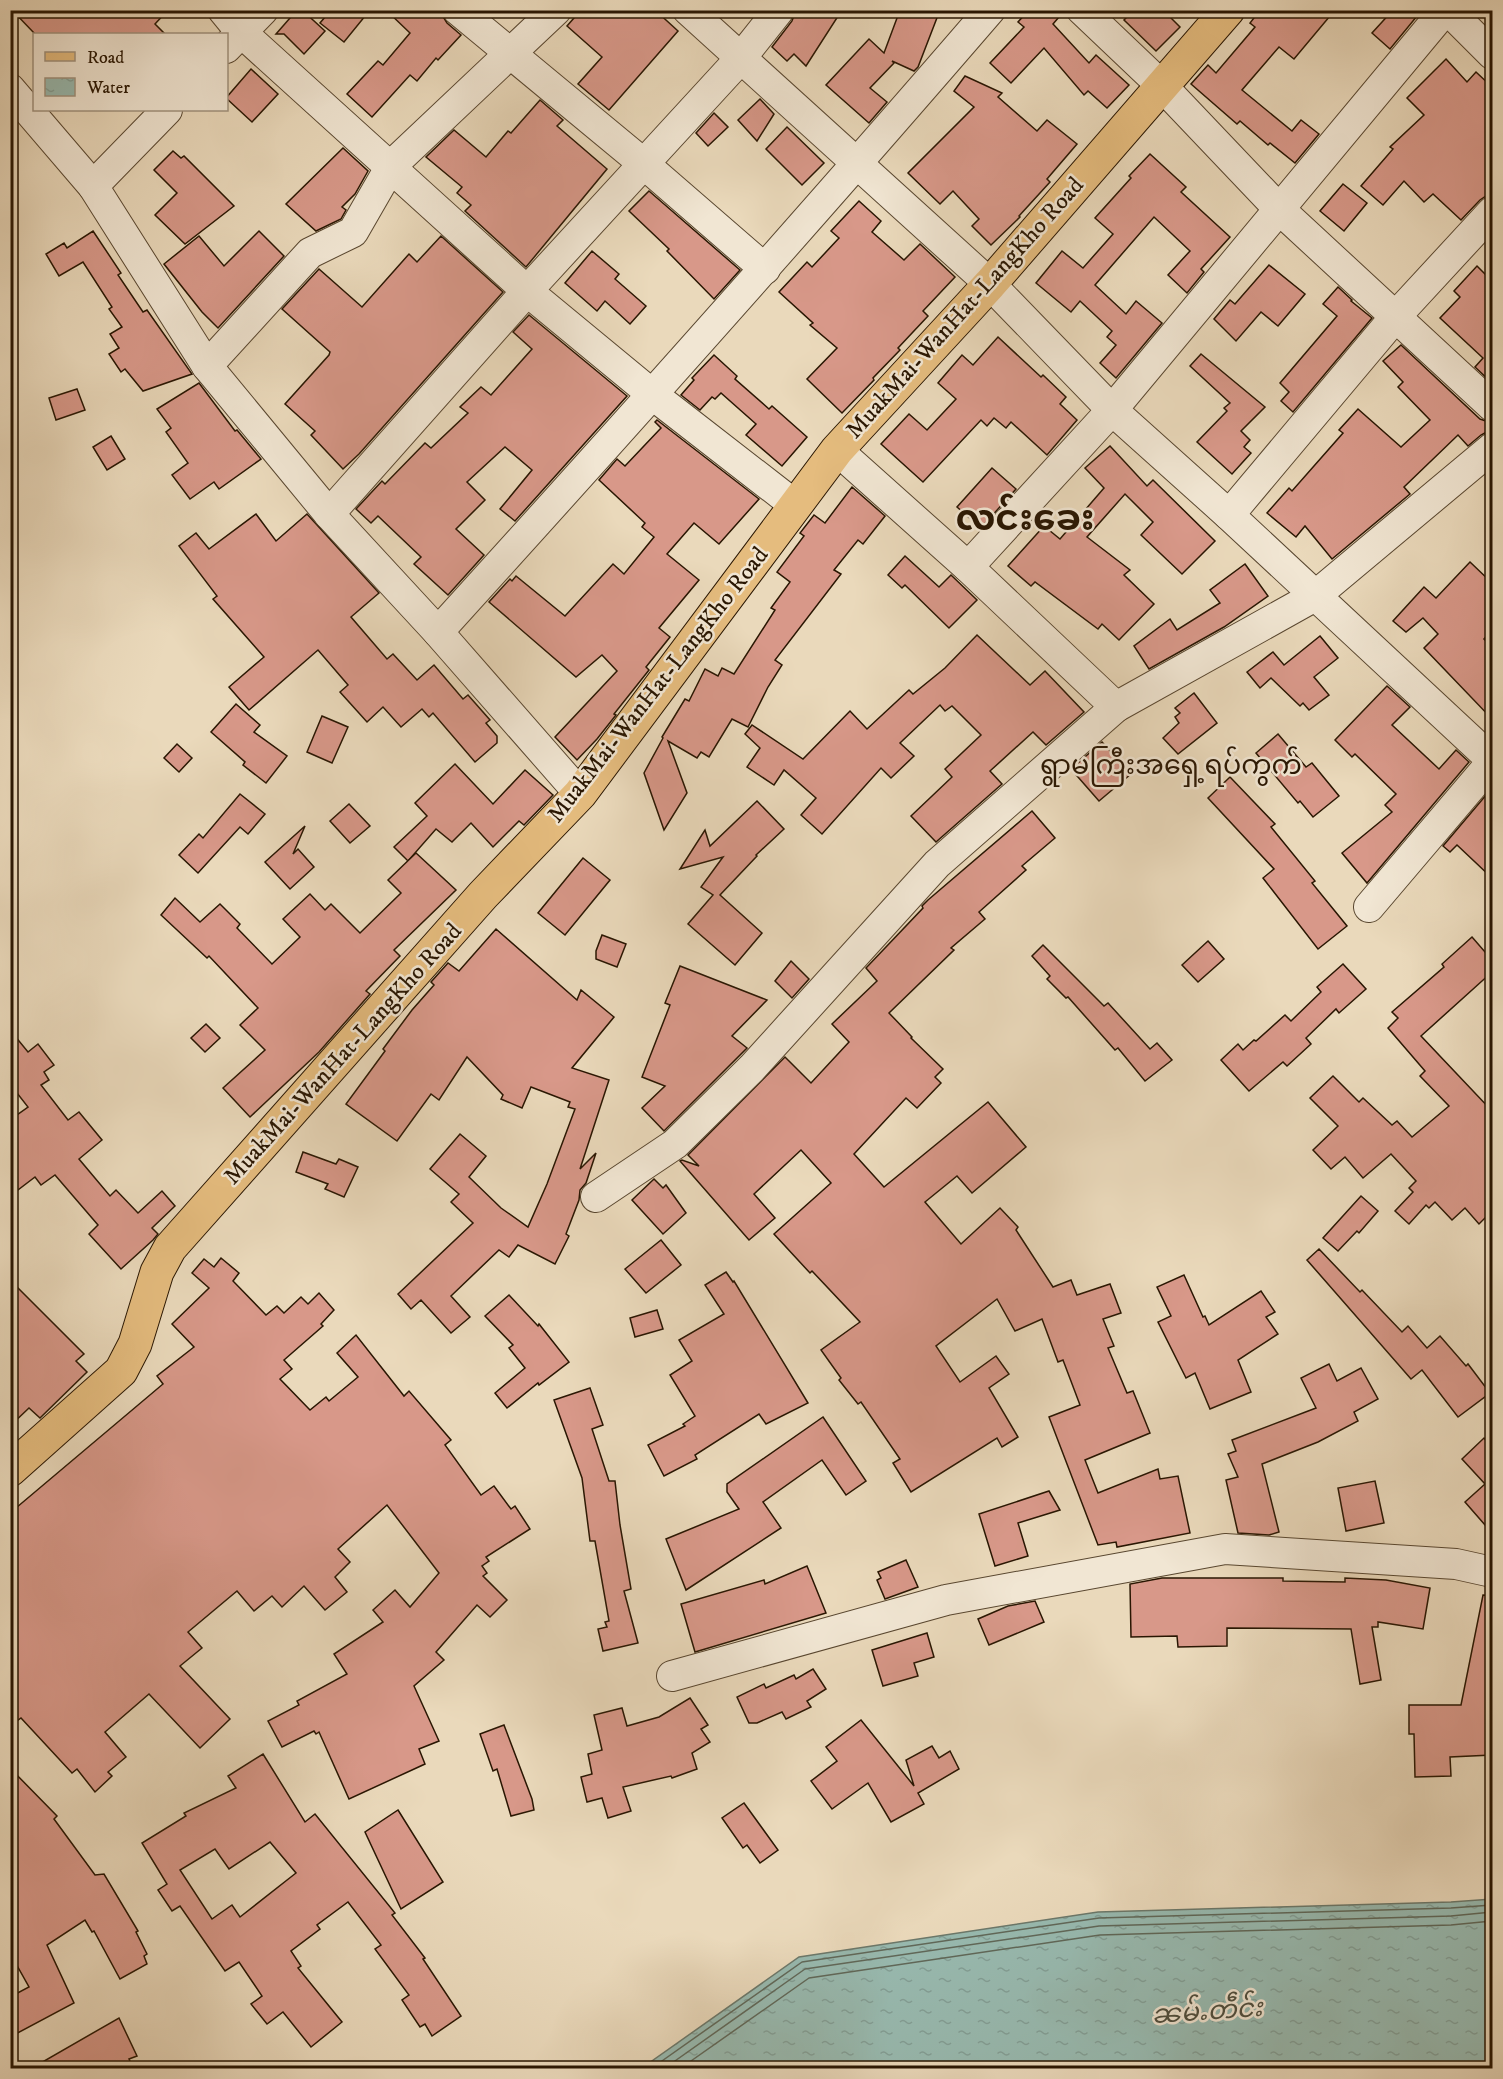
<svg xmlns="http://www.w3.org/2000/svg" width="1503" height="2079" viewBox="0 0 1503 2079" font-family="'IM FELL DW Pica','Noto Sans Myanmar',serif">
<defs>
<pattern id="water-ripples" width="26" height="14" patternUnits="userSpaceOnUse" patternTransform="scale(1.5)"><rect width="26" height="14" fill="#98bab0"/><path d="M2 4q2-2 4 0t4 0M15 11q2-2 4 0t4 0" fill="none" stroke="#839f96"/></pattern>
</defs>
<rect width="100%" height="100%" fill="#ead9bb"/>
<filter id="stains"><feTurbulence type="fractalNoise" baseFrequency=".00333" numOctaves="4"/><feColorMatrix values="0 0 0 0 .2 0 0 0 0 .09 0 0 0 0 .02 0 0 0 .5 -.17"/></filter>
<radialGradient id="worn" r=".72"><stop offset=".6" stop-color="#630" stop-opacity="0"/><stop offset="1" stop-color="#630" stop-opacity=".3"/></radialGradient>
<path fill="url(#water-ripples)" stroke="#6c786a" stroke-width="1.5" d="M1492,1899V2068H642L799,1957L1098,1912L1451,1902Z"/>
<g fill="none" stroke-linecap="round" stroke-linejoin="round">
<g stroke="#606859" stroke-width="1.5">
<path d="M652,2068L802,1962L1099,1918L1451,1908L1492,1905"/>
<path d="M665,2068L805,1969L1099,1926L1451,1916L1492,1912"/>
<path d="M681,2068L809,1978L1100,1935L1451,1925L1492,1921"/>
</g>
</g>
<g fill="#d89889" stroke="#291602" stroke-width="1.5" fill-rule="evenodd">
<path d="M12,10H168L155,24L165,34H35Z"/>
<path d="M297,10H302L325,31L304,54L284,34H276Z"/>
<path d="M331,10H370L344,42L320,23Z"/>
<path d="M386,10H439L447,23L461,35L438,60L436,58L417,81L410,75L372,117L347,94L378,61L383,65L410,33Z"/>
<path d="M581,10H655L678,31L609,110L578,84L602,57L567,26Z"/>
<path d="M796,10H842L806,66L794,54L787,61L772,47L792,21Z"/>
<path d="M900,10H940L918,67L914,71L892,61L894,63L870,88L887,102L869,123L826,85L869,39L884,53Z"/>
<path d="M1029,10H1065L1053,24L1089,63L1096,55L1129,85L1107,108L1088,91L1084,95L1044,48L1011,83L990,63L1024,27L1018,22Z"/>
<path d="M1134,10H1163L1180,27L1156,51L1124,20Z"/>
<path d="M1260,10H1335L1294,59L1279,47L1242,90L1292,131L1301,120L1319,134L1295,163L1270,143L1268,145L1240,121L1237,124L1191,84L1208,65L1216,73L1255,27L1250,23Z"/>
<path d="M1393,10H1422L1390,49L1372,33Z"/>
<path d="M1446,59L1467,82L1476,72L1492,87V195L1486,196L1480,200L1461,220L1433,194L1424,202L1404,181L1383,205L1361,186L1393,149L1390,147L1424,115L1407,98Z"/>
<path d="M251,69L278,94L252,122L226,98Z"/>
<path d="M965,76L1002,93L998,97L1037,131L1047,120L1077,144L1047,179L1050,182L1019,216L1020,217L991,245L972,226L979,219L953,191L940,204L908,173L974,107L954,91Z"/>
<path d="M760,99L774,114L757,141L738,120Z"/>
<path d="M540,100L563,120L557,126L607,169L526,267L465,211L471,205L457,193L462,187L426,157L454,130L486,157L508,131L511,133Z"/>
<path d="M714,113L728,127L708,146L696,133Z"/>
<path d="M787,127L824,163L802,185L766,149Z"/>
<path d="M343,148L368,171L355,194L342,207L346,210L341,219L316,231L286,204Z"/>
<path d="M173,151L181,158L184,156L234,206L185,244L155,215L177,193L154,170Z"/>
<path d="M1150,154L1186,187L1181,192L1230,237L1201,269L1204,272L1187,293L1168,275L1190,251L1154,217L1095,285L1126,314L1136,301L1162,323L1116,378L1100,363L1116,345L1107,337L1112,331L1080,301L1071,312L1036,283L1062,251L1083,268L1113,234L1095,218L1131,178L1129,176Z"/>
<path d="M1343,184L1367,203L1344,231L1320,211Z"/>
<path d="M649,191L740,270L714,299L667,251L669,249L629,211Z"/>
<path d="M859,201L881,221L872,232L904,260L920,244L955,277L923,311L928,316L898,348L900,350L873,378L874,380L842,413L807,379L837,348L810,325L813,323L779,292L807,262L812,267L839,238L831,231Z"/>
<path d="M93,231L121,273L118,275L143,312L147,310L192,374L143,391L125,369L121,372L109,354L119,348L110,334L122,327L109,309L112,307L83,262L59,276L46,254L64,243L67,248Z"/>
<path d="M259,231L284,256L218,328L202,312L164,264L199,236L224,266Z"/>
<path d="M441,236L503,292L359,454L343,469L311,435L315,431L285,404L329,355L330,352L282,309L319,269L362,307L409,254L417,262Z"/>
<path d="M592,251L619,274L615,279L646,306L630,324L605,301L597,311L565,283Z"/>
<path d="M1269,265L1305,294L1278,326L1261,312L1236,341L1214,319L1230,300L1235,304Z"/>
<path d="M1477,266L1492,281V383L1475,367L1483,358L1440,318L1460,297L1454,291Z"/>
<path d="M1338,287L1352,300L1351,301L1372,318L1293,412L1281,401L1289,392L1280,383L1337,316L1323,304Z"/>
<path d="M529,315L627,396L515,521L500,509L532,470L505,447L467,482L485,500L456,529L484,555L448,595L414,564L421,557L378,516L371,523L356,509L382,481L385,484L425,443L431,448L468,413L460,407L481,387L491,395L532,349L513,332Z"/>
<path d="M998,337L1041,377L1043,375L1066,397L1060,404L1077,420L1047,455L1011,422L1006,428L994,418L987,426L981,420L923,482L881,444L909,414L927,430L956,399L938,383L962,355L973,365Z"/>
<path d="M1401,345L1480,419L1492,423V429L1481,435L1468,446L1458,435L1404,487L1410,494L1332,559L1305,526L1296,537L1267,513L1289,488L1292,491L1343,433L1339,430L1358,409L1401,447L1430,420L1398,387L1403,382L1383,361Z"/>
<path d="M1201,354L1265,407L1241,431L1250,440L1244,447L1251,453L1232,474L1197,442L1227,411L1224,408L1230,403L1190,366Z"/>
<path d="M714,355L737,376L735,379L769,409L772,406L807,437L782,466L746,435L756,424L721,393L715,399L712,397L700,410L681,395L694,380L692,378Z"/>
<path d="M199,383L235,431L237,430L261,459L219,489L214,482L190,499L172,475L188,463L166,432L171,428L157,409Z"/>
<path d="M77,389L85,410L56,420L49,398Z"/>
<path d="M657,420L759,499L719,544L694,523L667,554L699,580L659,628L670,637L646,667L649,670L614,714L616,715L597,739L577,760L555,737L617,671L602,655L576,677L489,602L510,579L512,581L516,576L565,616L613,564L624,574L654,537L642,527L645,523L599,480L617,459L625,466L661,428L655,422Z"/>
<path d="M111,436L125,459L107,470L93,447Z"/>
<path d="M1110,446L1147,486L1153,480L1215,541L1182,574L1141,535L1153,522L1125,494L1087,537L1130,570L1124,575L1154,604L1119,640L1102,624L1098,629L1035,582L1031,586L1008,566L1044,526L1060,539L1104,488L1085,468Z"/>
<path d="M992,468L1016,489L981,528L957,507Z"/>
<path d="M852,487L885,516L863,544L858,540L834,570L841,574L775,660L782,665L768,687L748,727L732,719L709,757L701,752L697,758L668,741L687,793L664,830L644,773L663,738L662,737L685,699L689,701L705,669L718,676L722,668L734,674L775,610L771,608L790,582L777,572L804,536L800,533L814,515L825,523Z"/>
<path d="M256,514L276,541L307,514L379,593L351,617L387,659L393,654L417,680L434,665L463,699L468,695L490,720L486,723L497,736V743L475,762L433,713L429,717L422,709L401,727L383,707L367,722L340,692L348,685L318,650L249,710L229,687L264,657L213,599L217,596L179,546L196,533L209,549Z"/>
<path d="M905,556L939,587L951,575L977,600L949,628L905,585L902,588L888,575Z"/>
<path d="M1470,562L1492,583V630L1484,639L1492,648V719L1424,648L1438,634L1423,618L1406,632L1393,621L1424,587L1436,598Z"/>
<path d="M1245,564L1268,596L1224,627L1149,669L1134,646L1170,619L1177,630L1220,603L1210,590Z"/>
<path d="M977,635L1030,685L1045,671L1084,712L1046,745L1033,732L990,771L1002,784L936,842L911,816L952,777L945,769L981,735L952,706L945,711L940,705L900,743L914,756L891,778L881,768L822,834L801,815L816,798L784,770L774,785L747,767L760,748L745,734L752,725L803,759L850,711L867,729L909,690L913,694L945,668Z"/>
<path d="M1320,636L1338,658L1314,677L1329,695L1309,710L1303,703L1300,706L1271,678L1260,688L1247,672L1273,652L1284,665Z"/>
<path d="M1387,686L1410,707L1392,725L1439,769L1456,750L1469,762L1367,883L1342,853L1392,812L1385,805L1396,794L1355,754L1352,757L1335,740Z"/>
<path d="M1194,693L1217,723L1178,754L1163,738L1179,723L1175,717L1180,713L1175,708Z"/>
<path d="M236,704L260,725L254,732L287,756L266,783L243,765L245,762L211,732Z"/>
<path d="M322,716L348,727L332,763L307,752Z"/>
<path d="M1278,734L1306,767L1312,763L1339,796L1313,817L1300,801L1298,803L1256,753Z"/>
<path d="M1102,742L1131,774L1099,801L1071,769Z"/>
<path d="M177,744L192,758L179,772L164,758Z"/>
<path d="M455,764L493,804L525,770L553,795L524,825L519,821L493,847L471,823L452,842L436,829L408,861L394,847L427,816L415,803Z"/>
<path d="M1230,777L1275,824L1271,827L1315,881L1312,883L1347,926L1318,949L1263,878L1274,869L1208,798Z"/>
<path d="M1492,788V878L1457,845L1450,852L1443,846Z"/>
<path d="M240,794L265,814L248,834L240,827L198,873L179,855L199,834L203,838Z"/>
<path d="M757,801L784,829L756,855L757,856L720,895L762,933L735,965L688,924L713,895L701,887L723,857L680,869L705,830L710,846Z"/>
<path d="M349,804L370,826L350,843L330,821Z"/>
<path d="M1032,811L1055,838L1022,866L1026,870L979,912L985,919L951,948L954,950L889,1013L912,1037L911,1038L943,1069L935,1077L941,1083L917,1108L906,1098L854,1154L884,1187L988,1102L1026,1147L972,1193L957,1176L925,1202L961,1244L1000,1208L1018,1227L1016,1230L1053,1287L1071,1280L1077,1295L1110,1284L1121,1313L1103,1319L1114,1346L1108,1348L1127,1393L1133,1391L1150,1433L1085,1460L1098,1493L1158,1469L1160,1479L1178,1476L1190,1533L1117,1547L1116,1542L1098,1545L1049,1417L1080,1405L1063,1360L1058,1362L1042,1319L1015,1331L997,1299L936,1346L960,1382L996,1356L1009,1374L989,1388L1018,1437L1002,1447L997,1438L911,1492L893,1463L900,1459L861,1402L858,1404L839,1380L841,1378L821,1350L860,1322L812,1271L810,1273L774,1234L831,1183L801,1150L754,1194L775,1218L749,1240L680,1161L682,1160L699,1166L688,1155L785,1057L811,1083L849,1042L832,1024L877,981L866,968L923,908L922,906L928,900Z"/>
<path d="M305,826L293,854L298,849L314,867L290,889L265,862Z"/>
<path d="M416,853L456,890L394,950L400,956L366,991L370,994L319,1052L250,1117L223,1088L265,1050L240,1025L258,1008L209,956L207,958L161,915L175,898L200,922L220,904L240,924L237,928L272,964L300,937L283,919L310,894L325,910L331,904L360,933L401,893L388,880Z"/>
<path d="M583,858L610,880L565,935L538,913Z"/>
<path d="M496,929L577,1000L581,990L614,1017L572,1068L609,1080L580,1169L596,1153L586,1183L580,1190L579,1200L566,1234L569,1236L555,1264L518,1245L509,1257L499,1250L451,1296L470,1317L451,1333L421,1300L411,1309L398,1294L473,1223L451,1202L459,1194L430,1169L460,1134L486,1156L469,1177L501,1208L528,1227L547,1184L575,1109L568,1107L570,1102L531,1087L522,1108L501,1099L503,1095L467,1057L439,1100L431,1094L397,1141L346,1104L385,1051L383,1049L412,1010L434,985L431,982L448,963L459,971Z"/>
<path d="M602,935L626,944L617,967L596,959V951Z"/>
<path d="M1472,937L1492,960V972L1421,1036L1492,1111V1211L1479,1224L1465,1208L1452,1220L1435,1202L1429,1208L1426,1205L1409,1224L1395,1211L1413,1192L1409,1188L1416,1181L1391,1154L1363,1178L1345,1157L1331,1169L1313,1150L1338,1126L1310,1098L1333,1076L1359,1102L1363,1098L1392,1125L1397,1121L1412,1137L1449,1106L1420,1076L1425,1071L1388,1028L1398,1018L1392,1012L1444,967L1442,964Z"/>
<path d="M1208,941L1224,959L1198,982L1182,965Z"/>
<path d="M1043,945L1104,1006L1108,1003L1150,1049L1157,1043L1172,1060L1145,1081L1118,1048L1115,1050L1068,997L1066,998L1047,979L1050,976L1032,956Z"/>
<path d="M791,961L809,979L792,998L775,981Z"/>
<path d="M1343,964L1366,989L1339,1013L1336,1009L1306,1038L1311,1044L1287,1066L1283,1062L1249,1091L1221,1060L1238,1044L1243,1050L1254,1040L1256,1041L1285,1015L1291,1021L1321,992L1317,987Z"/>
<path d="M680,966L767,1000L732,1036L747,1048L664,1131L642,1108L665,1086L642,1077L670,1005L665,1003Z"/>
<path d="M206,1024L220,1038L205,1052L191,1038Z"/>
<path d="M10,1030L28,1052L38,1044L54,1065L44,1072L49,1080L41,1085L68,1120L79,1112L102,1140L79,1159L110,1196L116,1190L138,1213L162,1191L175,1206L152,1228L158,1234L153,1240L121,1269L89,1234L98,1225L55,1175L41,1185L35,1177L10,1196V1120L28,1107L10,1084Z"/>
<path d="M303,1152L336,1164L339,1159L358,1167L344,1197L325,1189L328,1184L296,1172Z"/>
<path d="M654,1179L663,1188L666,1185L686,1213L663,1234L632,1200Z"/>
<path d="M1361,1196L1378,1211L1359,1233L1357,1231L1338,1251L1323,1238Z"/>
<path d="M661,1240L681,1265L646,1293L625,1269Z"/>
<path d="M1319,1249L1360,1292L1362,1290L1402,1332L1408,1326L1427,1348L1440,1336L1466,1366L1468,1364L1490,1393L1458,1417L1422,1370L1411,1379L1307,1260Z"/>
<path d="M221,1258L239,1273L233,1281L266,1315L277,1306L284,1313L301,1297L308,1304L319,1293L334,1310L321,1324L323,1326L284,1360L292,1369L280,1379L310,1410L326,1397L329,1401L358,1377L337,1353L356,1335L404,1396L409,1391L451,1440L445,1445L481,1495L494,1486L511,1509L515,1506L530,1529L486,1557L489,1561L482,1566L487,1573L483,1576L507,1600L490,1617L477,1605L436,1652L444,1660L414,1686L439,1741L419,1749L425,1764L349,1799L319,1732L316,1734L314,1731L282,1747L268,1721L299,1705L297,1701L347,1674L334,1654L383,1622L373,1610L395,1590L410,1607L439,1573L387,1505L338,1549L350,1562L335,1577L347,1592L325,1610L304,1586L282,1607L272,1596L254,1611L237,1591L188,1632L202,1648L180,1666L230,1719L200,1748L149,1694L105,1732L126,1757L108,1772L112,1776L95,1792L77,1769L72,1773L21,1718L10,1726V1513L163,1384L157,1376L194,1347L172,1324L209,1288L192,1273L204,1259L214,1267Z"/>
<path d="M726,1272L733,1282L734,1281L808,1403L766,1424L759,1414L695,1455L697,1459L664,1476L648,1445L685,1426L683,1424L695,1416L670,1375L692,1361L679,1340L724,1314L705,1285Z"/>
<path d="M1184,1275L1203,1317L1205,1316L1209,1325L1261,1291L1275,1312L1266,1317L1278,1334L1238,1360L1251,1392L1210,1409L1195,1373L1186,1378L1158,1322L1171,1316L1157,1287Z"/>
<path d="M10,1280L84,1354L76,1361L87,1372L40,1418L29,1408L10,1426Z"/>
<path d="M509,1295L538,1326L539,1324L569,1362L539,1385L538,1383L507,1408L495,1393L525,1368L509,1348L513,1345L485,1316Z"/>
<path d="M657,1310L663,1329L635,1337L630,1318Z"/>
<path d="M1329,1364L1337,1381L1361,1368L1378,1399L1354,1412L1358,1421L1318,1442L1262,1464L1279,1532L1269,1535L1238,1533L1226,1480L1238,1477L1228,1454L1236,1451L1232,1440L1316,1408L1301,1378Z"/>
<path d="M590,1388L603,1425L592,1429L609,1481H615L620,1525L631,1589L624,1591L638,1643L603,1651L598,1629L607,1627L605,1622L609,1621L595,1541H590L582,1478L554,1400Z"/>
<path d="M823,1417L866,1481L846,1495L822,1460L763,1502L781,1528L686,1590L666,1539L739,1509L727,1492V1484Z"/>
<path d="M1484,1438L1492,1448V1533L1465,1502L1485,1484L1462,1459Z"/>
<path d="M1375,1481L1384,1523L1346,1531L1338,1488Z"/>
<path d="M1049,1491L1060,1510L1018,1523L1028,1556L995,1566L979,1514Z"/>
<path d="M906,1560L918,1587L885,1599L877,1580L881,1578L878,1572Z"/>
<path d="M807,1566L826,1613L695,1652L681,1604L764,1580L765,1584Z"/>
<path d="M1162,1578H1283V1581L1345,1582V1578L1386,1580L1430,1588L1423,1629L1378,1622V1627H1372L1381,1680L1360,1684L1351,1629L1227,1628V1646L1178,1647L1177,1636L1131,1637L1130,1584Z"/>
<path d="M1483,1595L1492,1596V1755L1450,1757L1451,1776L1415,1777L1414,1734H1409V1705H1461Z"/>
<path d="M1035,1601L1044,1622L989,1645L978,1619L1008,1606Z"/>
<path d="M927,1633L934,1657L914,1663L918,1676L883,1686L872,1650Z"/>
<path d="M813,1669L826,1689L807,1701L811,1707L786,1719L782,1712L757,1723H749L737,1697L764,1684L766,1688L794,1675L796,1679Z"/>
<path d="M690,1698L708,1725L701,1729L710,1742L692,1753L697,1769L672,1778L671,1776L623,1787L631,1811L608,1818L602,1798L587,1802L581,1777L592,1774L588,1754L602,1750L594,1715L622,1708L627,1726L659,1717Z"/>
<path d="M861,1720L914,1786L906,1760L932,1746L939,1758L950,1751L959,1769L918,1793L924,1804L891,1822L868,1783L832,1809L811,1781L837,1761L826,1747Z"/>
<path d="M504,1725L532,1799L534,1810L511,1816L497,1769L493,1771L480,1734Z"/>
<path d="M263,1754L305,1822L315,1814L395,1913L392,1915L425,1958L423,1959L461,2016L432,2036L425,2024L420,2027L402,2000L409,1995L375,1949L381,1945L348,1902L317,1925L320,1929L291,1951L301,1966L298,1968L342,2022L311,2047L283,2012L267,2024L251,2004L262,1996L239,1962L225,1971L180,1906L172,1911L158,1890L167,1884L142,1843L186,1816L184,1813L236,1788L228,1776ZM270,1842L296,1873L240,1917L232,1905L212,1919L180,1870L215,1849L229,1869Z"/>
<path d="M10,1768L57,1816L54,1819L95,1875L104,1874L138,1931L136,1932L147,1954L144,1956L147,1964L120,1979L94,1931L92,1932L85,1920L47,1945L74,2003L10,2037V1997L29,1987L10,1953Z"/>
<path d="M744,1803L778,1850L760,1863L747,1845L743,1848L722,1818Z"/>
<path d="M398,1810L443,1882L401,1909L365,1832Z"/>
<path d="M119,2018L137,2056L129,2059L133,2068H32Z"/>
</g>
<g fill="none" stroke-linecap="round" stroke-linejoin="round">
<g stroke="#594730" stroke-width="32">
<g id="minor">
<path d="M223,10L241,32L527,291L653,395L796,506"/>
<path d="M458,10L644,164L765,269"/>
<path d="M688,10L990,284L1112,410L1229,515L1492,760"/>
<path d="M1082,10L1162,86L1278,208L1492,406"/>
<path d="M1448,10L1492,54"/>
<path d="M226,48L263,10"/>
<path d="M10,89L93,186"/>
<path d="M167,110L93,186L207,366L329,514L438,632L580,794"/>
<path d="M207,366L310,253L353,232L391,166L556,10"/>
<path d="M837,450L968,567L1116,707L1315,596L1492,448"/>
<path d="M329,514L527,291L740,59L779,10"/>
<path d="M1229,515L1396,316L1492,212"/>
<path d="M968,567L1112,410L1445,10"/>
<path d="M438,632C624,427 809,220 990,10"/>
<path d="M1369,907L1492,762"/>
<path d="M596,1197L675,1144L752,1068L937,864L1116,707"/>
<path d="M672,1676L946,1600L1225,1549L1456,1564L1492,1572"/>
</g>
</g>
<g stroke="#291602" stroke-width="35">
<path id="major" d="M10,1470L121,1371L135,1344L157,1272L170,1248L483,895L580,794L837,450L990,284L1228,10"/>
</g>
<use href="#minor" stroke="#f1e6d3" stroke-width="30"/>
<use href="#major" stroke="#e5bc7e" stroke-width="33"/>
</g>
<g text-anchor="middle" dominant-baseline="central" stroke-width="5" stroke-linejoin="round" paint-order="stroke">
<g font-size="24" fill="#291602" stroke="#f1e6d3">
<text transform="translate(965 308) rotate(-48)">MuakMai-WanHat-LangKho Road</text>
<text transform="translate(658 685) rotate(-52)">MuakMai-WanHat-LangKho Road</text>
<text transform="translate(343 1054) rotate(-48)">MuakMai-WanHat-LangKho Road</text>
</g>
<g font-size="26" font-style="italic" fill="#504f3f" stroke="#f1e6d3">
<text transform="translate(1207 2012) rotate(-4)">ၼမ်ႉတဵင်း</text>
</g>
<g font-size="27" fill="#291602" stroke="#f1e6d3">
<text x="1171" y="766">ရွာမကြီးအရှေ့ရပ်ကွက်</text>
</g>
<g font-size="36" font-weight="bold" fill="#291602" stroke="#f1e6d3">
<text x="1025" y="519">လင်းခေး</text>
</g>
</g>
<rect width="1503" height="2079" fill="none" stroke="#ead9bb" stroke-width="36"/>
<rect x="12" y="12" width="1479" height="2055" fill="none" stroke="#291602" stroke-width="3"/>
<rect x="18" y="18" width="1467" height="2043" fill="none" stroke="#291602" stroke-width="1.5"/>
<rect x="33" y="33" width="195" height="78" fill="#f1e6d3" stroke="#a1937f" stroke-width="1.5"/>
<rect x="45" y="52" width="30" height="9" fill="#e5bc7e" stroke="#a1937f" stroke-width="1.5"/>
<text x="87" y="63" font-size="18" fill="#291602">Road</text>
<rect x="45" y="78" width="30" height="18" fill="url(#water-ripples)" stroke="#a1937f" stroke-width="1.5"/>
<text x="87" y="93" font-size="18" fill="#291602">Water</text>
<rect width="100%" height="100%" filter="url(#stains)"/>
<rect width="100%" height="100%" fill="url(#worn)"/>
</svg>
